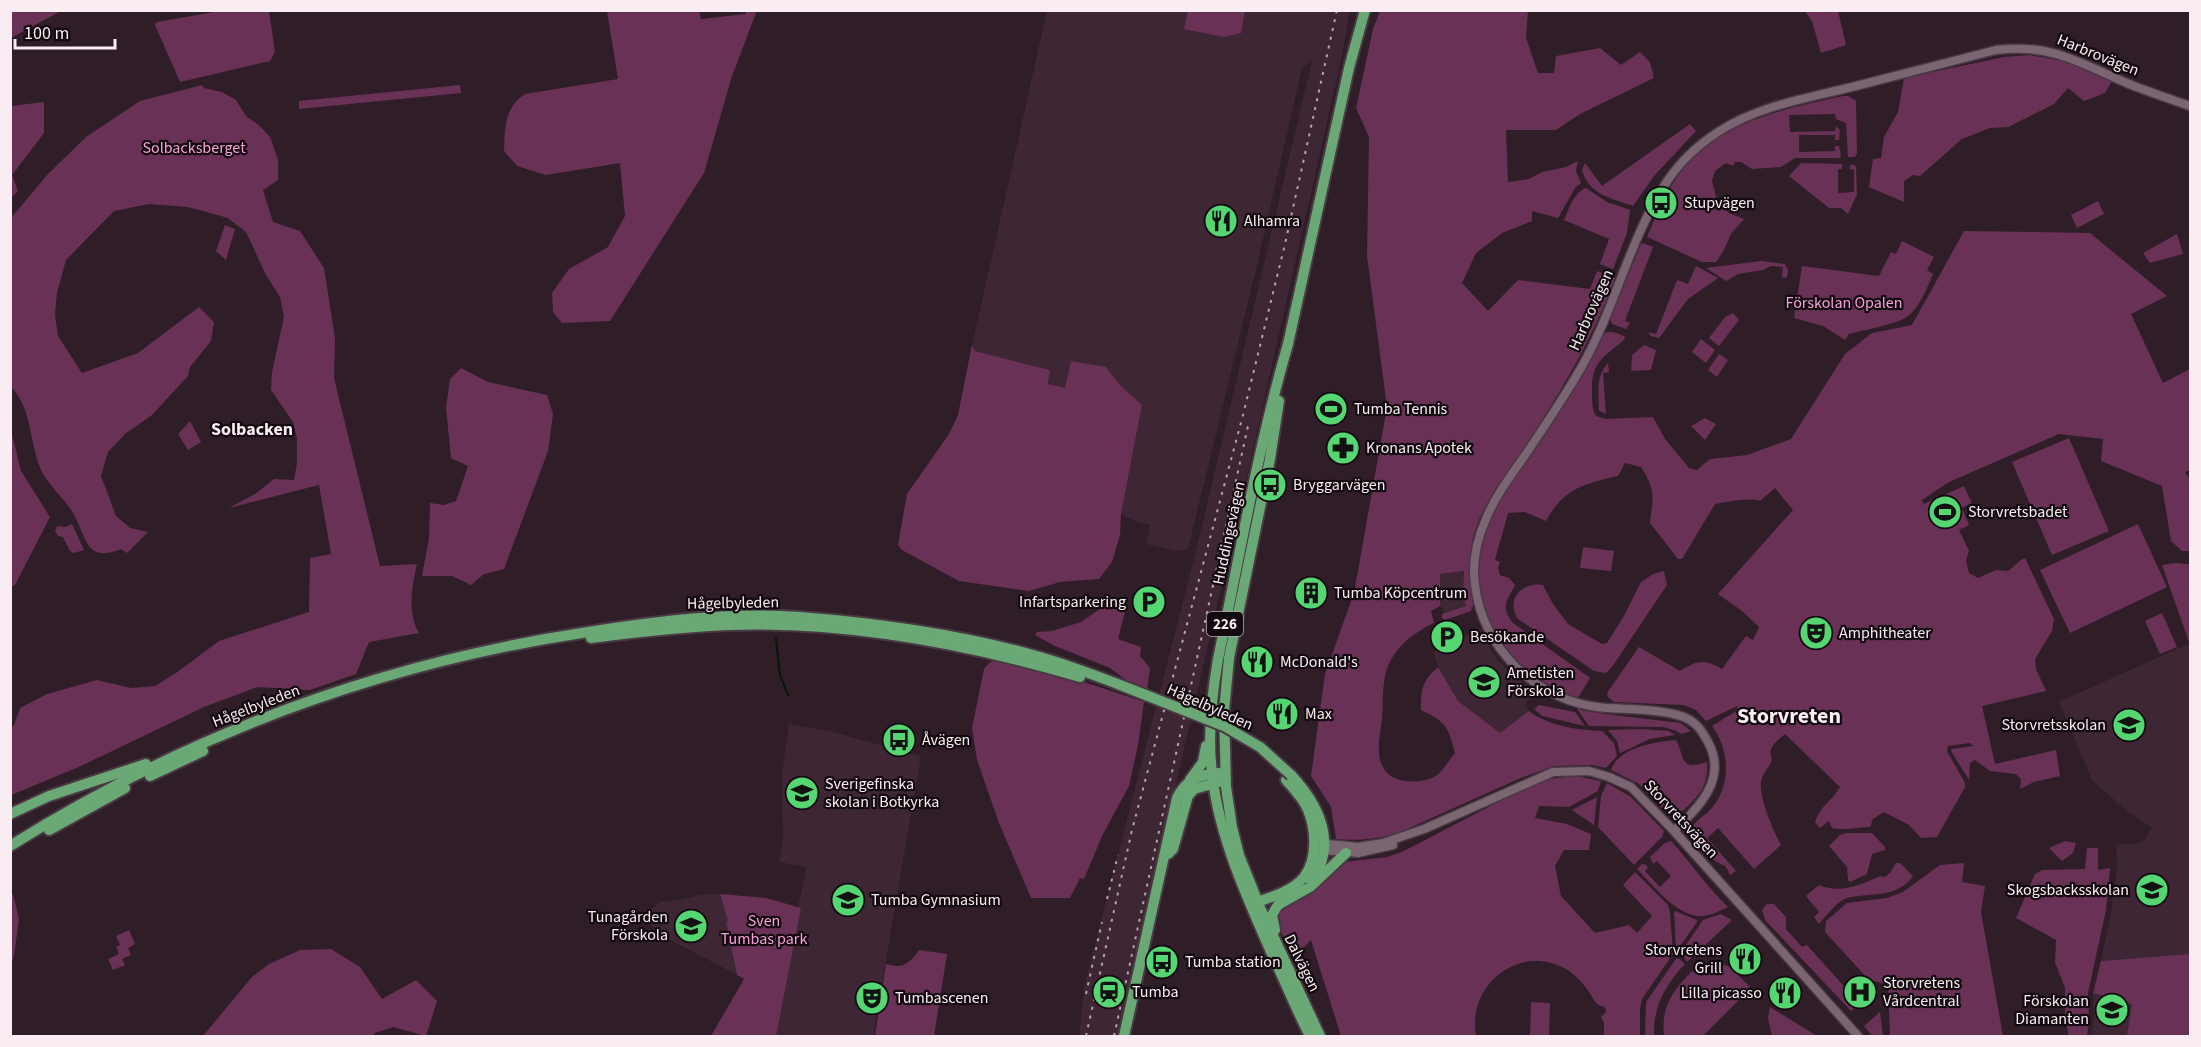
<svg xmlns="http://www.w3.org/2000/svg" width="2201" height="1047" viewBox="0 0 2201 1047" font-family="'Source Sans 3',sans-serif">
<rect width="100%" height="100%" fill="#2f1d28"/>
<g fill="#3e2635">
<path d="M1047,11H1350L1340,65L1251,458L1118,1036H1079L1085,983L1196,551L1312,61L1302,68L1257,265L1188,549L1176,551L1146,544L1150,525L1137,522L1121,514L1142,405L1121,386L1106,367L1065,388L1048,384L1050,370L975,351L972,345Z"/>
<path d="M1464,571L1463,595L1466,606L1445,613L1440,606V574Z"/>
<path d="M1480,629L1494,656L1504,667L1535,693L1525,704L1529,711L1500,734L1458,701L1438,667L1434,652Z"/>
<path d="M2190,643V954L2101,961L2111,912L2117,867L2116,845L2139,843L2144,840L2152,828L2128,812L2092,780L2059,702Z"/>
<path d="M789,724L833,732L921,756L873,1036H776L767,1035L792,934L807,867L779,862L783,842L782,774Z"/>
<path d="M720,894L732,934L737,975L665,937L642,917L660,902L680,900L700,895Z"/>
<path d="M2093,993L2132,1004L2127,1036H2091L2094,1016Z"/>
</g>
<g fill="#6a3156">
<path d="M11,10H61V11L11,38Z"/>
<path d="M220,11H269L275,52L270,61L180,82L155,25L157,22Z"/>
<path d="M607,11H699L701,19L746,14V11H756V13L732,76L704,173L610,321L562,323L553,312L552,293L569,269L608,247L625,216L620,163L546,175L517,166L504,151C505,127 504,108 525,94L618,79Z"/>
<path d="M1188,11H1245L1241,33L1224,37L1184,29Z"/>
<path d="M1380,11H1528L1526,38L1538,73H1554L1556,56L1600,48L1621,65L1640,52L1650,62L1654,78L1580,114L1556,130H1506L1508,182L1529,179L1542,172L1566,167L1578,161L1576,171L1581,183L1575,188L1558,218L1532,211V221L1502,233L1476,253L1462,283L1488,311L1518,280L1590,289L1597,271L1615,278C1593,337 1566,383 1532,436C1512,468 1485,497 1474,534C1467,558 1473,581 1473,606L1471,611L1445,620L1442,618V614L1466,606L1463,595L1464,571L1440,574V606L1431,611L1434,623C1409,635 1387,653 1384,683C1382,695 1383,707 1382,719C1380,735 1375,755 1384,769C1393,784 1420,784 1434,777C1442,773 1449,760 1455,753C1448,726 1446,722 1421,710C1421,689 1422,681 1438,667L1458,701L1500,733L1529,711C1549,726 1577,730 1602,731L1614,743L1617,756L1606,768L1592,765L1554,766L1523,777L1396,834C1375,839 1357,841 1336,839L1331,807L1311,776L1325,674L1354,593L1387,407L1367,256L1369,137L1356,108L1373,29Z"/>
<path d="M1805,11H1838L1846,45L1821,53L1812,21Z"/>
<path d="M2029,55L2070,62L2113,79L2105,93L2084,101L2068,88L2054,104L2008,127L1990,128L1962,139L1920,176L1913,175L1904,181V202L1869,187L1873,159L1881,158L1884,137L1898,112L1904,78L2004,57Z"/>
<path d="M202,85L204,88L222,92L236,100L246,116L260,126L270,137L278,160V180L263,190L273,222L300,231L324,268L335,338L334,378L380,566L417,564C412,585 407,614 419,633L369,642L356,674L310,690L257,687L204,707L81,766L11,795V728L14,725L20,708L47,694L97,680L131,688L155,686L176,673L219,641L309,612L310,558L331,554L319,485L229,508L255,494L274,479L294,480L297,463V439L293,422L271,390L272,372L284,317L280,297L266,275L246,232L228,218L188,207L149,204L114,211L66,260L57,293L55,315L58,336L82,373L138,353L199,307L214,322L211,341L190,367L188,376L152,415L125,434L108,452L101,476L116,516L130,528L148,532L127,553L121,549C85,564 87,537 73,513C64,498 50,487 42,472C29,445 33,409 11,387V218L48,174L86,137L140,101Z"/>
<path d="M460,85L461,93L299,109V101Z"/>
<path d="M1843,96H1848L1856,101L1857,153L1855,157H1848L1846,123L1836,119L1835,114L1789,115L1790,132L1835,131L1836,126L1840,130L1839,140H1835V135H1799V152L1835,151V146H1839L1841,156L1839,158H1795L1781,167L1752,169L1741,162H1735L1733,166L1726,163L1715,171L1712,181L1716,196L1718,202L1729,213L1744,219L1731,234L1723,252L1716,262H1702L1647,237C1656,216 1664,195 1678,176C1715,122 1784,109 1843,96Z"/>
<path d="M44,102V133L12,175L18,191L11,198V106Z"/>
<path d="M1690,124L1696,131L1654,176L1633,206C1611,198 1589,195 1582,170L1585,163L1602,186Z"/>
<path d="M1801,163L1842,164V169H1838V193L1854,192V170L1849,169L1851,164L1856,166L1857,194L1848,214L1841,208H1829L1789,176Z"/>
<path d="M1586,188L1607,202L1630,210L1627,233L1613,269L1600,264L1609,239L1564,220C1569,209 1573,193 1586,188Z"/>
<path d="M2098,201L2104,214L2077,228L2071,215Z"/>
<path d="M225,225L235,229L226,260L216,251Z"/>
<path d="M1964,231L2090,233L2167,296L2131,314L2163,383L2190,369V470L2185,472L2190,480V551H2182L2171,541L2162,486L2101,461L2103,439L2059,434L1949,482L1922,500L1924,504L1964,486L1972,503L1962,508L1969,525L1959,530L1969,551L1966,560L1969,573L1978,578L1996,570L2008,571L2021,560L2025,558L2054,619L2052,631L2035,659L2036,669L2046,691L1982,706L1995,764L2056,750L2060,776L2034,782L2020,789L2021,779L2016,774L1990,771L1975,760L1970,763L1969,780L1951,751L1952,749L1973,746L1970,743L1948,746L1947,751L1965,783V787L1937,837L1921,838L1909,825L1884,812L1873,819L1870,827C1860,827 1840,831 1832,828L1829,821L1820,828L1815,822C1820,806 1832,801 1840,787L1785,734C1776,742 1767,747 1772,760C1769,768 1763,773 1761,781C1759,798 1773,830 1781,845L1754,869L1718,828L1707,838L1736,871L1730,875C1728,872 1728,869 1725,866C1725,866 1718,863 1717,862C1709,857 1694,846 1692,836C1689,823 1702,818 1709,811C1732,788 1730,750 1712,726L1738,710L1737,706L1706,721L1696,710L1684,705L1614,702L1608,697L1607,693L1639,647L1680,671C1698,660 1704,659 1722,669L1746,636L1753,640L1759,627L1742,611L1718,594L1793,510L1775,488L1760,501C1753,497 1725,502 1715,504L1682,559H1678L1650,523C1653,496 1656,491 1641,467L1625,463L1618,476C1584,484 1564,488 1546,521L1525,512L1508,513L1495,560L1500,562L1498,568L1500,575L1509,578L1515,585C1507,601 1500,606 1513,623L1590,678L1578,698C1505,672 1458,603 1487,525C1498,496 1518,473 1535,448C1560,411 1583,374 1603,334C1611,329 1616,333 1624,336L1625,339C1602,359 1591,361 1592,393C1592,402 1592,409 1596,416L1606,419L1653,417L1665,439L1689,468L1697,470L1710,459L1747,455L1791,439L1845,354L1872,333L1912,325Z"/>
<path d="M2177,234L2183,254L2150,263L2143,253Z"/>
<path d="M1902,241L1934,257L1927,270L1933,274C1927,288 1919,310 1905,318C1894,325 1863,330 1849,334L1845,340L1823,326L1794,318L1802,266L1879,276L1891,252L1896,254Z"/>
<path d="M1643,243L1653,247L1625,321L1630,323L1626,329L1612,324L1610,318L1641,244Z"/>
<path d="M1761,261L1785,264L1788,270L1787,278L1782,277L1783,267L1771,266L1763,270L1738,274L1726,281L1706,268Z"/>
<path d="M1696,266L1718,278L1688,299L1659,338L1651,336L1648,332L1656,334L1677,280L1688,284Z"/>
<path d="M1733,313L1739,320L1719,346L1709,338L1725,317Z"/>
<path d="M1701,339L1715,350L1706,363L1692,352Z"/>
<path d="M972,345L975,351L1050,370L1048,384L1065,388L1071,361L1106,367L1121,386L1142,405L1121,514L1120,535L1112,562L1099,579L1060,582L1029,591L959,581L902,550L898,545L907,494L949,434L958,415Z"/>
<path d="M1644,345L1656,350L1651,370L1631,371L1632,355Z"/>
<path d="M1719,354L1728,360L1717,377L1708,370Z"/>
<path d="M1608,363L1609,372L1603,373L1606,414L1599,411C1599,393 1595,377 1608,363Z"/>
<path d="M461,368L488,382L547,395L553,414L548,451L504,569L484,574L471,585L452,576H422L429,538L430,503L444,505L456,501L468,466L451,458L446,408L450,379Z"/>
<path d="M1705,418L1716,424L1705,440L1691,426Z"/>
<path d="M190,421L201,442L188,450L178,434Z"/>
<path d="M10,426L21,471L50,517L15,585L11,587Z"/>
<path d="M2069,438L2109,531L2052,555L2012,462Z"/>
<path d="M72,524L84,550L74,553L70,551L63,537L58,536L55,531L57,526L65,527Z"/>
<path d="M2138,524L2167,587L2070,633L2040,570Z"/>
<path d="M1583,547L1614,551L1611,571L1580,568Z"/>
<path d="M2176,563L2190,564V645L2162,565Z"/>
<path d="M1664,571L1667,585L1612,667L1606,673L1594,671L1518,619C1505,600 1522,581 1543,585L1553,604L1568,624L1602,644L1607,643L1624,616L1641,582L1653,574Z"/>
<path d="M1113,600L1125,612L1118,639L1141,647L1140,656L1150,668L1147,690L1129,682L1110,668L1055,646L1035,635L1037,632L1052,631L1081,622Z"/>
<path d="M2162,613L2177,647L2160,654L2145,621Z"/>
<path d="M996,659L1075,679L1144,702L1138,745L1129,786L1103,834L1084,879L1080,878L1070,898H1031L999,823L977,760L972,728L984,669L988,664Z"/>
<path d="M1539,705L1575,712L1585,726L1542,716L1534,709Z"/>
<path d="M1579,707L1581,710L1605,714L1681,723L1691,731L1682,734L1674,730L1663,727L1589,726L1577,709Z"/>
<path d="M1642,729L1669,731L1675,735L1650,739L1620,753L1617,741L1608,730Z"/>
<path d="M1676,740C1686,759 1679,771 1707,762C1709,790 1695,799 1677,816L1667,813L1639,784L1611,770C1619,747 1655,742 1676,740Z"/>
<path d="M1565,777H1581L1601,781L1598,791L1569,807L1539,806L1535,818L1567,824L1591,834L1589,850H1564L1555,866L1561,896L1595,933L1629,925L1637,933L1652,916L1623,885L1635,872L1668,905L1670,912L1673,954L1642,999L1640,1009V1036H1604V1023L1601,1017L1606,1012L1605,1007C1603,1006 1599,1006 1597,1004C1594,1001 1591,995 1589,992C1583,983 1575,975 1566,969C1518,943 1467,985 1476,1036H1341L1311,940L1293,959L1276,920L1277,913L1338,865L1344,862L1387,857L1402,852L1529,786L1549,779Z"/>
<path d="M1607,783L1631,797L1664,831L1662,837L1634,865L1598,827L1601,796Z"/>
<path d="M1597,797L1594,825L1572,810Z"/>
<path d="M1846,833H1872L1885,847V850L1872,854L1867,874L1850,882L1848,880L1847,867L1829,846L1840,835Z"/>
<path d="M1671,841C1691,863 1707,887 1728,907C1720,911 1710,916 1701,916C1677,917 1652,884 1637,869L1642,864L1646,865L1648,868L1645,871L1660,887L1671,876L1657,861L1653,864L1650,857L1665,843Z"/>
<path d="M2065,841L2076,843L2073,853L2062,861L2049,848Z"/>
<path d="M2087,848H2098V870L2110,868L2106,910L2088,993L2089,1022L2087,1036H2069L2065,1019V988L2055,962L2056,940L2016,918L2035,874L2042,870L2085,869Z"/>
<path d="M1896,863H1900L1913,876C1897,899 1871,892 1847,898C1837,901 1826,916 1819,924L1814,917L1819,912L1806,896L1819,885C1839,894 1861,885 1880,876L1885,877L1890,873Z"/>
<path d="M1964,863L1962,882L1985,886L1981,912L2003,1036H1890L1888,989L1882,983L1869,980L1825,932L1826,921L1847,903L1887,898L1903,892L1940,865Z"/>
<path d="M13,894L19,919L14,956L11,964L10,898Z"/>
<path d="M720,894L766,898L801,908L776,1036H711L744,979L737,975L726,921H728Z"/>
<path d="M1767,904H1774L1786,917V929L1802,947L1807,945L1858,1002L1859,1004L1851,1011L1765,920L1762,910Z"/>
<path d="M1675,911L1697,920V922L1678,949L1676,947L1674,913Z"/>
<path d="M1721,914L1732,920L1687,962L1681,952L1703,920Z"/>
<path d="M129,930L135,944L128,948L131,955L122,959L125,965L113,970L108,959L119,954L116,947L120,945L116,936Z"/>
<path d="M331,949L360,967L382,999L416,980L437,1001L426,1036L393,1027L375,1033L373,1036H203L252,977L269,964L300,950Z"/>
<path d="M919,950L947,954L934,1036H875L886,964C902,969 910,964 919,950Z"/>
<path d="M2190,954V1036H2127L2132,1004L2093,993L2101,961Z"/>
<path d="M1678,958L1685,964C1665,985 1653,1007 1654,1036H1645L1646,1002L1676,959Z"/>
<path d="M1725,965L1730,967L1750,987L1742,997L1703,1036H1664C1661,1006 1672,992 1692,971L1702,976L1713,969Z"/>
<path d="M1531,1002L1550,1003L1549,1036H1530Z"/>
<path d="M1770,1007L1817,1036H1772L1768,1018Z"/>
<path d="M1880,1012L1883,1036H1872L1864,1026Z"/>
</g>
<g fill="none" stroke-linecap="round" stroke-linejoin="round">
<path stroke="#011805" stroke-width="2" d="M776,639L780,675L788,695"/>
<g stroke="#483943" stroke-width="11">
<g id="minor">
<path d="M1674,831C1699,807 1728,779 1708,742C1703,733 1698,724 1688,719C1668,708 1621,710 1597,707C1534,698 1483,648 1475,585C1472,563 1477,539 1486,519C1496,494 1513,473 1528,451C1546,424 1565,396 1581,368C1615,309 1629,240 1666,183C1679,163 1698,145 1718,132C1757,106 1808,98 1852,87C1900,75 1948,62 1996,50C2051,43 2080,63 2129,84C2149,92 2170,99 2190,106"/>
<path d="M1318,843L1358,847L1383,843L1424,829L1553,772L1589,771L1609,777L1631,787L1674,831L1858,1036"/>
<path d="M1323,850L1358,853L1393,845"/>
</g>
</g>
<g stroke="#483943" stroke-width="14">
<g id="major">
<path d="M1279,401L1270,459L1229,658L1224,711L1226,787L1232,827L1239,855L1261,910L1320,1036"/>
<path d="M591,638C637,632 682,627 728,625C844,621 968,644 1080,677"/>
<path d="M1291,775C1318,804 1339,844 1311,881"/>
<path d="M150,776L203,751"/>
<path d="M1190,780L1203,762L1206,746"/>
<path d="M10,814L49,796L146,764"/>
<path d="M49,830L125,788"/>
<path d="M10,846C187,735 382,663 588,632C657,621 729,612 800,617C877,623 957,634 1033,655C1067,664 1100,677 1133,690"/>
<path d="M1168,854L1173,849L1188,796L1194,789L1219,782"/>
<path d="M1251,904C1268,898 1292,892 1304,877C1318,859 1316,829 1308,810C1303,798 1294,789 1286,780"/>
<path d="M1275,930L1272,915L1278,905L1310,887L1346,853"/>
<path d="M1124,1036L1177,798C1186,779 1199,775 1219,773"/>
<path d="M1310,1036C1296,1009 1285,981 1272,954C1245,893 1216,830 1211,763C1208,728 1212,694 1218,659C1240,554 1258,447 1288,344L1349,68L1365,10"/>
</g>
</g>
<use href="#minor" stroke="#7b6572" stroke-width="8"/>
<use href="#major" stroke="#6aa876" stroke-width="10"/>
<g stroke="#b3a5ad" stroke-width="2" stroke-dasharray="3 6" stroke-linecap="butt">
<path d="M1107,899L1118,855"/>
<path d="M1086,994L1102,922"/>
<path d="M1086,1036L1132,830L1243,415L1285,244L1337,10"/>
<path d="M1114,1036L1248,426"/>
</g>
<g stroke="#483943" stroke-width="14" stroke-linecap="butt">
<path id="major-bridge" d="M1133,690L1224,726L1260,747L1291,775"/>
</g>
<use href="#major-bridge" stroke="#6aa876" stroke-width="10"/>
</g>
<defs>
<g id="bus-disc" transform="scale(1.725)"><circle r="9.5" fill="#55d672" stroke="#120a0f"/><path d="M-5-6H5V4H4V6H2V4H-2V6H-4V4H-5ZM-3.5-4V0h7V-4ZM-3.5 1.2v1.5H-2V1.2ZM2 1.2v1.5H3.5V1.2Z" fill="#111"/></g>
<g id="restaurant-disc" transform="scale(1.725)"><circle r="9.5" fill="#55d672" stroke="#120a0f"/><path d="M-5-6h1v4h1v-4h1v4h1v-4h1v5L-1.5 .5V6h-2V.5L-5-1ZM5-6V6H3V1.5H1.5Q1.5-4 5-6Z" fill="#111"/></g>
<g id="stadium-disc" transform="scale(1.725)"><circle r="9.5" fill="#55d672" stroke="#120a0f"/><path d="M0-5a6.5 5 0 1 0 0 10a6.5 5 0 1 0 0-10ZM-3.5-1.8h7v3.6h-7Z" fill="#111"/></g>
<g id="pharmacy-disc" transform="scale(1.725)"><circle r="9.5" fill="#55d672" stroke="#120a0f"/><path d="M-2-6h4v4h4v4h-4v4h-4v-4h-4v-4h4Z" fill="#111"/></g>
<g id="building-disc" transform="scale(1.725)"><circle r="9.5" fill="#55d672" stroke="#120a0f"/><path d="M-4-6H4V6H1V3H-1V6H-4ZM-2.5-4.3h1.7v1.8h-1.7ZM.8-4.3h1.7v1.8H.8ZM-2.5-1h1.7V.8h-1.7ZM.8-1h1.7V.8H.8Z" fill="#111"/></g>
<g id="parking-disc" transform="scale(1.725)"><circle r="9.5" fill="#55d672" stroke="#120a0f"/><path d="M-3.5-5.5H1a3.5 3.5 0 0 1 0 7H-1V5.5H-3.5ZM-1-3.4V-.6H.8a1.4 1.4 0 0 0 0-2.8Z" fill="#111"/></g>
<g id="theatre-disc" transform="scale(1.725)"><circle r="9.5" fill="#55d672" stroke="#120a0f"/><path d="M-5-5.5Q0-4 5-5.5V0Q5 5 0 6Q-5 5-5 0ZM-3.3-2.5H-1v1.5H-3.3ZM1-2.5H3.3v1.5H1ZM-2.8 1Q0 5.5 2.8 1Z" fill="#111"/></g>
<g id="school-disc" transform="scale(1.725)"><circle r="9.5" fill="#55d672" stroke="#120a0f"/><path d="M0-5L7-2L0 1L-7-2ZM-4 1L0 2.5L4 1V4Q0 6-4 4Z" fill="#111"/></g>
<g id="station-disc" transform="scale(1.725)"><circle r="9.5" fill="#55d672" stroke="#120a0f"/><path d="M-3-6H3Q5-6 5-4V2Q5 4 3 4L4.5 6H3L1.5 4h-3L-3 6H-4.5L-3 4Q-5 4-5 2V-4Q-5-6-3-6ZM-3.5-4v3h7v-3ZM-3.5 1v1.5H-2V1ZM2 1v1.5H3.5V1Z" fill="#111"/></g>
<g id="hospital-disc" transform="scale(1.725)"><circle r="9.5" fill="#55d672" stroke="#120a0f"/><path d="M-5-5h3v3.5h4V-5h3V5h-3V1.5h-4V5h-3Z" fill="#111"/></g>
</defs>
<g fill-rule="evenodd">
<use href="#bus-disc" x="1661" y="203"/>
<use href="#restaurant-disc" x="1221" y="221"/>
<use href="#stadium-disc" x="1331" y="409"/>
<use href="#pharmacy-disc" x="1343" y="448"/>
<use href="#bus-disc" x="1270" y="485"/>
<use href="#stadium-disc" x="1945" y="512"/>
<use href="#building-disc" x="1311" y="593"/>
<use href="#parking-disc" x="1149" y="602"/>
<use href="#theatre-disc" x="1816" y="633"/>
<use href="#parking-disc" x="1447" y="637"/>
<use href="#restaurant-disc" x="1257" y="662"/>
<use href="#school-disc" x="1484" y="682"/>
<use href="#restaurant-disc" x="1282" y="714"/>
<use href="#school-disc" x="2129" y="725"/>
<use href="#bus-disc" x="899" y="740"/>
<use href="#school-disc" x="802" y="793"/>
<use href="#school-disc" x="2152" y="890"/>
<use href="#school-disc" x="848" y="900"/>
<use href="#school-disc" x="691" y="926"/>
<use href="#restaurant-disc" x="1745" y="959"/>
<use href="#bus-disc" x="1162" y="962"/>
<use href="#station-disc" x="1109" y="992"/>
<use href="#hospital-disc" x="1860" y="992"/>
<use href="#restaurant-disc" x="1785" y="993"/>
<use href="#theatre-disc" x="872" y="998"/>
<use href="#school-disc" x="2112" y="1010"/>
</g>
<g text-anchor="middle" dominant-baseline="central" stroke-width="4.5" stroke-linejoin="round" paint-order="stroke">
<rect fill="#120a0f" stroke="#b4a8af" stroke-width="1.5" x="1207" y="612" width="36" height="24" rx="4.5"/>
<g font-size="15" font-weight="bold" fill="#f9ecf3">
<text x="1225" y="624">226</text>
</g>
<g font-size="16" fill="#f9ecf3" stroke="#120a0f">
<text transform="translate(2098 55) rotate(22)">Harbrovägen</text>
<text transform="translate(1591 310) rotate(-66)">Harbrovägen</text>
<text transform="translate(1229 533) rotate(-78)">Huddingevägen</text>
<text transform="translate(733 603) rotate(-1)">Hågelbyleden</text>
<text transform="translate(256 706) rotate(-21)">Hågelbyleden</text>
<text transform="translate(1210 707) rotate(24)">Hågelbyleden</text>
<text transform="translate(1681 819) rotate(47)">Storvretsvägen</text>
<text transform="translate(1302 963) rotate(64)">Dalvägen</text>
</g>
<g font-size="16" fill="#f8a1d8" stroke="#120a0f">
<text x="194" y="148">Solbacksberget</text>
<text x="1844" y="303">Förskolan Opalen</text>
<text x="764" y="921">Sven<tspan x="764" dy="18">Tumbas park</tspan></text>
</g>
<g font-size="16" fill="#f9ecf3" stroke="#120a0f" text-anchor="start">
<text x="1684" y="203">Stupvägen</text>
<text x="1244" y="221">Alhamra</text>
<text x="1354" y="409">Tumba Tennis</text>
<text x="1366" y="448">Kronans Apotek</text>
<text x="1293" y="485">Bryggarvägen</text>
<text x="1968" y="512">Storvretsbadet</text>
<text x="1334" y="593">Tumba Köpcentrum</text>
<text x="1126" y="602" text-anchor="end">Infartsparkering</text>
<text x="1839" y="633">Amphitheater</text>
<text x="1470" y="637">Besökande</text>
<text x="1280" y="662">McDonald's</text>
<text x="1507" y="673">Ametisten<tspan x="1507" dy="18">Förskola</tspan></text>
<text x="1305" y="714">Max</text>
<text x="2106" y="725" text-anchor="end">Storvretsskolan</text>
<text x="922" y="740">Åvägen</text>
<text x="825" y="784">Sverigefinska<tspan x="825" dy="18">skolan i Botkyrka</tspan></text>
<text x="2129" y="890" text-anchor="end">Skogsbacksskolan</text>
<text x="871" y="900">Tumba Gymnasium</text>
<text x="668" y="917" text-anchor="end">Tunagården<tspan x="668" dy="18">Förskola</tspan></text>
<text x="1722" y="950" text-anchor="end">Storvretens<tspan x="1722" dy="18">Grill</tspan></text>
<text x="1185" y="962">Tumba station</text>
<text x="1883" y="983">Storvretens<tspan x="1883" dy="18">Vårdcentral</tspan></text>
<text x="1132" y="992">Tumba</text>
<text x="1762" y="993" text-anchor="end">Lilla picasso</text>
<text x="895" y="998">Tumbascenen</text>
<text x="2089" y="1001" text-anchor="end">Förskolan<tspan x="2089" dy="18">Diamanten</tspan></text>
</g>
<g font-size="18" font-weight="bold" fill="#f9ecf3" stroke="#120a0f">
<text x="252" y="429">Solbacken</text>
</g>
<g font-size="22" font-weight="bold" fill="#f9ecf3" stroke="#120a0f">
<text x="1789" y="716">Storvreten</text>
</g>
</g>
<rect width="2201" height="1047" fill="none" stroke="#f9ecf3" stroke-width="24"/>
<path d="M15 39v9h100v-9" fill="none" stroke="#f9ecf3" stroke-width="3"/>
<text x="24" y="39" font-size="18" fill="#f9ecf3" stroke="#120a0f" stroke-width="4.5" paint-order="stroke">100 m</text>
</svg>
